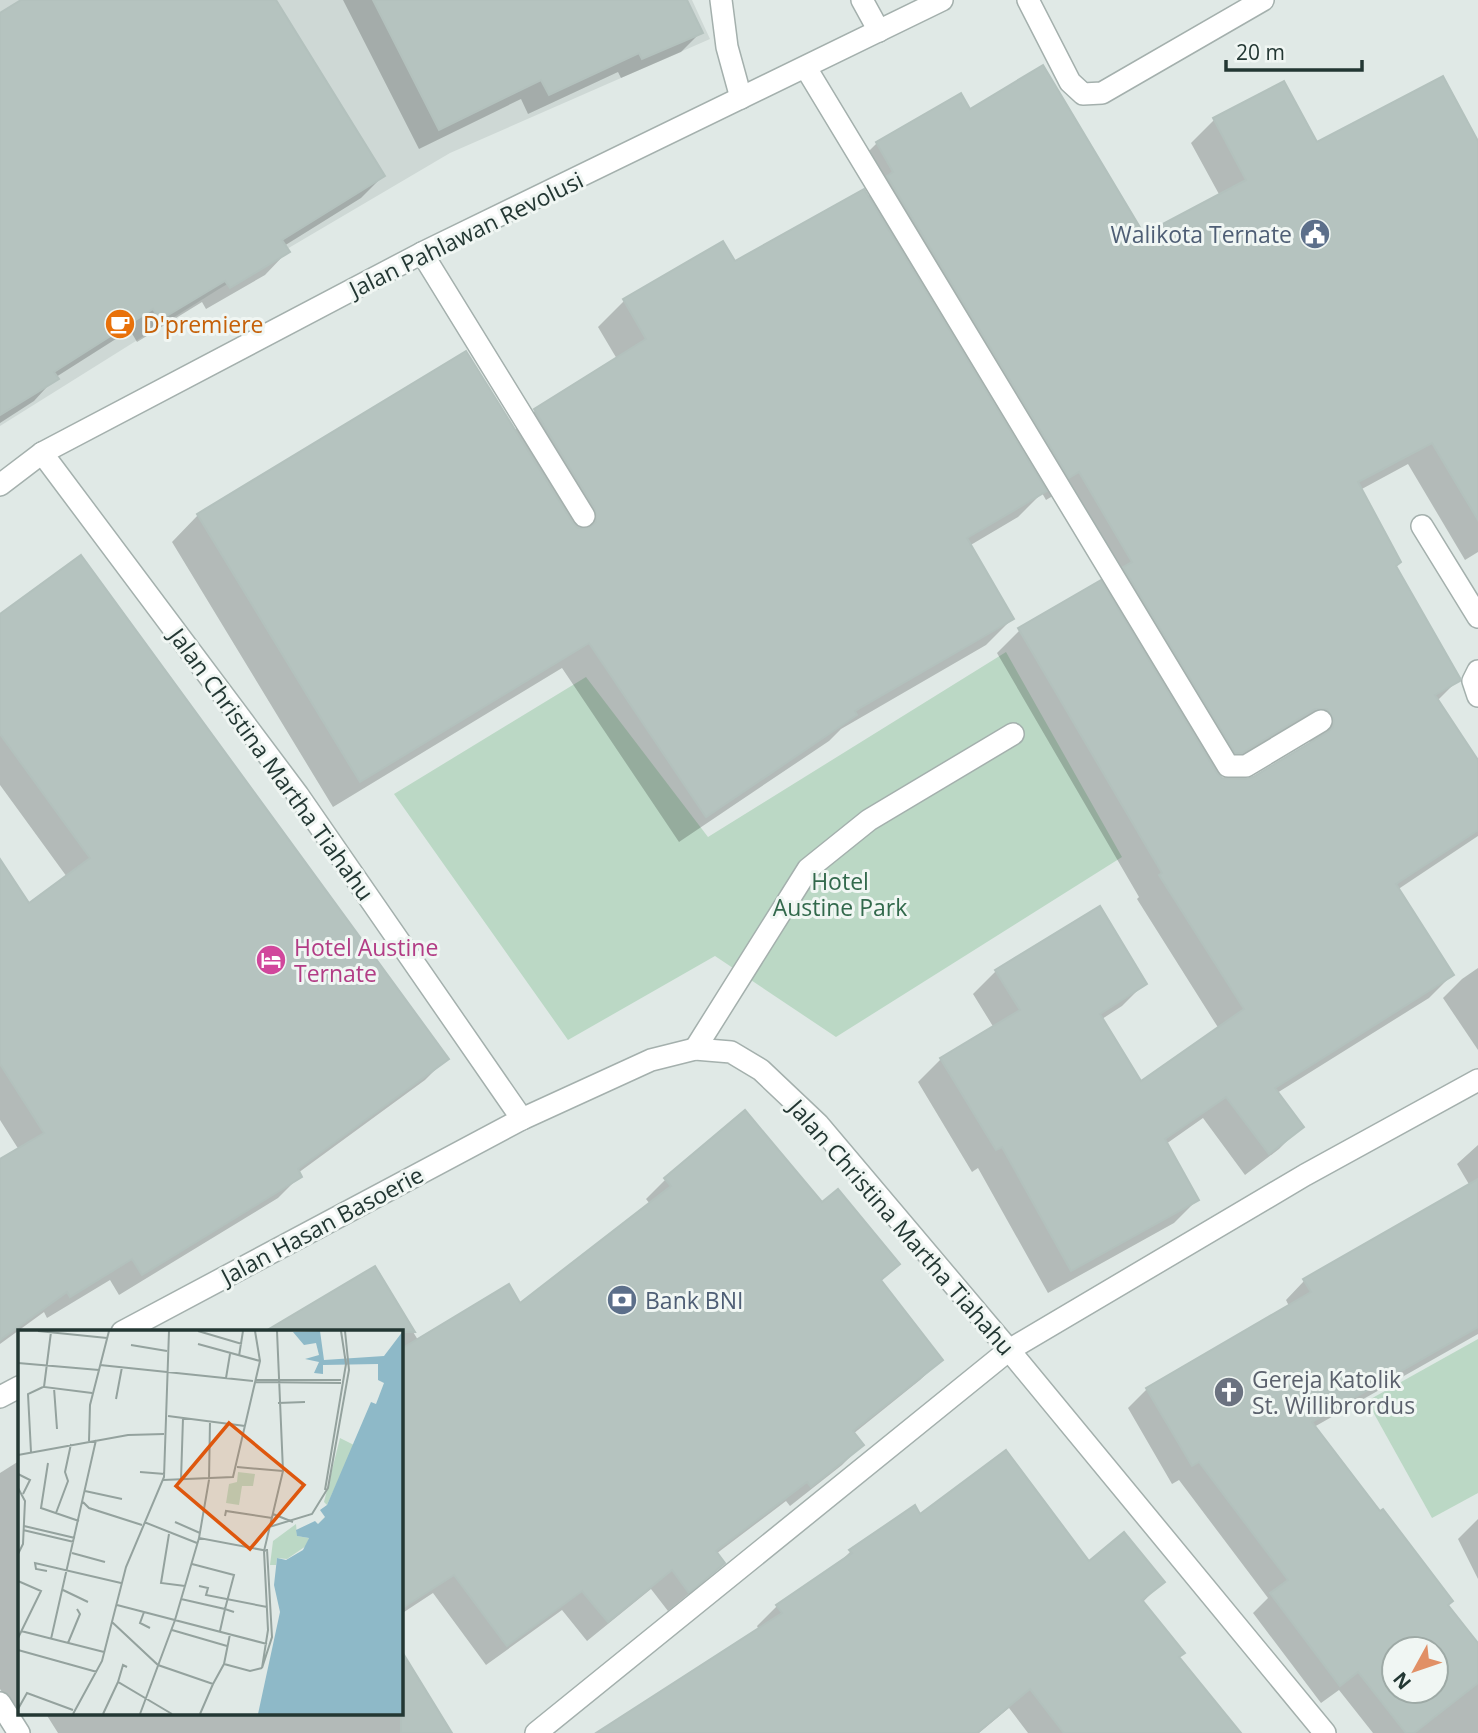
<svg xmlns="http://www.w3.org/2000/svg" width="1478" height="1733" viewBox="0 0 1478 1733" font-family="'Open Sans',sans-serif">
<rect width="100%" height="100%" fill="#e0e9e6"/>
<path fill="#ced8d5" d="M0,0H692L710,39L450,153L219,289L0,426Z"/>
<g fill="#bbd8c5">
<path d="M1006,652L1122,857L836,1037L715,956L568,1040L394,794L586,677L708,837Z"/>
<path d="M1478,1339V1493L1432,1518L1367,1401Z"/>
</g>
<g fill="#0003" fill-rule="evenodd">
<path d="M22,0H274L383,176L361,198L284,246L287,252L265,275L206,309L202,302L137,342L130,330L56,377L34,401L0,423V15Z"/>
<path d="M343,0H685L701,32L681,52L621,78L618,72L528,114L521,99L419,149Z"/>
<path d="M970,111L1143,237L1220,196L1191,143L1214,120L1316,145H1478V552L1465,560L1408,464L1360,490L1394,567L1458,680L1437,701L1478,763V836L1397,890L1452,975L1429,998L1277,1093L1302,1126L1279,1149L1245,1175L1203,1118L1166,1144L1197,1200L1174,1223L1048,1293L978,1168L972,1172L918,1082L941,1059L994,1028L973,994L996,971L1145,983L1122,1006L1102,1019L1140,1083L1219,1029L1137,899L1139,897L997,653L1020,630L1104,589L1109,584L1056,494L1046,500L1042,493L1018,517L969,546L1012,619L986,645L841,729L829,741L679,842L562,668L333,807L172,542L198,515L514,431L535,411L617,359L598,327L624,301L734,264L867,198L871,194L854,166L877,143ZM1290,732H1305L1311,744L1246,781L1221,779L1217,776Z"/>
<path d="M0,616L447,1058L425,1080L298,1173L300,1176L278,1198L119,1295L110,1280L47,1318L44,1312L0,1344V1161L19,1150L0,1120V884L29,906L67,877L0,785Z"/>
<path d="M1478,968V1050L1443,998L1462,979Z"/>
<path d="M1478,1145V1334L1314,1427L1478,1646V1733H1373L1339,1690L1321,1703L1253,1613L1268,1598L1179,1480L1172,1484L1128,1408L1147,1389L1289,1306L1286,1300L1304,1281L1470,1186L1457,1164ZM1394,1649H1436V1691H1394Z"/>
<path d="M666,1179L822,1205L897,1264L880,1282L941,1360L920,1380L853,1434L862,1445L842,1465L790,1506L786,1501L716,1554L722,1563L702,1583L668,1611L651,1589L587,1641L562,1610L486,1665L433,1593L401,1614V1332H267L374,1268L418,1340L519,1305L650,1204L646,1199Z"/>
<path d="M19,1461V1711L15,1713L0,1689V1473Z"/>
<path d="M920,1516L1162,1582L1142,1603L1177,1658L1239,1733H1028L1009,1708L979,1733H611L759,1630L757,1626L777,1606L835,1567L851,1551Z"/>
<path d="M1478,1519V1579L1458,1539Z"/>
<path d="M401,1653L450,1733H58L46,1714H401Z"/>
</g>
<g fill="#b5c3bf" stroke="#b3c1bd" stroke-width="2" fill-rule="evenodd">
<path d="M21,0H276L385,176L282,240L290,252L230,288L225,281L160,320L153,309L54,372L59,379L0,415V13Z"/>
<path d="M373,0H687L703,33L642,59L639,53L549,95L541,80L439,130Z"/>
<path d="M1043,65L1144,234L1246,180L1213,118L1284,81L1317,142L1443,76L1478,141V520L1432,443L1358,482L1401,562L1396,566L1460,678V681L1435,695L1478,760V830L1396,884L1454,975L1275,1088L1304,1127L1269,1154L1226,1097L1165,1139L1199,1200L1071,1271L1002,1147L996,1150L940,1058L1020,1010L995,970L1100,906L1147,984L1100,1014L1141,1081L1244,1009L1159,875L1162,873L1018,628L1101,580L1217,773L1222,778L1246,779L1253,777L1328,732L1333,727L1334,720L1327,709H1315L1242,753H1235L1123,567L1132,562L1079,472L1069,478L887,176L893,172L876,142L961,93L970,109Z"/>
<path d="M864,189L1047,491L967,538L1014,619L855,711L857,715L706,817L589,643L360,782L197,514L466,351L573,523L578,528L590,527L596,522L595,509L534,409L646,339L623,299L723,241L735,261Z"/>
<path d="M81,555L449,1059L298,1169L302,1177L142,1275L132,1259L70,1297L67,1292L0,1340V1159L44,1133L0,1064V859L29,903L90,858L0,734V614Z"/>
<path d="M745,1110L822,1202L838,1189L900,1264L881,1280L943,1360L853,1431L864,1445L811,1487L807,1482L716,1551L725,1563L689,1593L672,1570L608,1622L582,1591L507,1646L454,1575L401,1609V1349L509,1284L520,1303L671,1186L664,1178Z"/>
<path d="M1478,1179V1327L1312,1422L1380,1511L1383,1509L1453,1601L1448,1605L1478,1643V1683L1414,1733H1406L1358,1672L1340,1686L1270,1593L1288,1580L1199,1462L1192,1466L1146,1388L1311,1292L1303,1279ZM1394,1649H1436V1691H1394Z"/>
<path d="M375,1266L415,1332H264Z"/>
<path d="M1006,1450L1089,1561L1124,1532L1165,1582L1142,1600L1185,1653L1179,1657L1241,1733H1064L1030,1689L977,1733H596L782,1613L776,1605L852,1553L849,1550L915,1505L920,1514Z"/>
<path d="M401,1650L452,1733H401Z"/>
</g>
<g fill="none" stroke-linecap="round" stroke-linejoin="round">
<g stroke="#a4b0ad" stroke-width="24">
<g id="minor">
<path d="M721,0L727,47L741,98"/>
<path d="M862,0L879,31"/>
<path d="M1028,0L1070,82L1083,94L1102,93L1263,0"/>
<path d="M806,68L1228,766H1246L1321,721"/>
<path d="M422,253L584,516"/>
<path d="M42,453L298,795L522,1119"/>
<path d="M0,485L42,453L422,253L942,0"/>
<path d="M1422,526L1478,617"/>
<path d="M1478,671L1473,681L1478,696"/>
<path d="M695,1049L808,869L869,820L1013,734"/>
<path d="M122,1332L522,1119L651,1060L695,1049L731,1052L761,1070L818,1124L1009,1350L1325,1733"/>
<path d="M0,1397L19,1387"/>
<path d="M0,1703L19,1733"/>
<path d="M536,1733L1009,1350L1305,1175L1478,1080"/>
</g>
</g>
<use href="#minor" stroke="#fff" stroke-width="21"/>
</g>
<defs>
<g id="civic-disc" transform="scale(1.575)"><circle r="9.5" fill="#5c6f8a" stroke="#f0f6f3"/><path d="M-.6-6.5H3V-4.5H.6V-3L4-1V1h2V6H-6V1h2V-1L-.6-3ZM-1.2 2.5V6h2.4V2.5Z" fill="#fff"/></g>
<g id="cafe-disc" transform="scale(1.575)"><circle r="9.5" fill="#e8710a" stroke="#f0f6f3"/><path d="M-5.5-4.5H6V0H3Q3 3.5 0 3.5H-2.5Q-5.5 3.5-5.5 0ZM3-3.2v2h1.7v-2ZM-6 4.5H4V6H-6Z" fill="#fff"/></g>
<g id="hotel-disc" transform="scale(1.575)"><circle r="9.5" fill="#d1479c" stroke="#f0f6f3"/><path d="M-6-4.5h1.5V1H6V5H4.5V3h-9V5H-6ZM-4 0a1.8 1.8 0 1 1 3.6 0ZM.5 0V-2.5h3Q6-2.5 6 0Z" fill="#fff"/></g>
<g id="bank-disc" transform="scale(1.575)"><circle r="9.5" fill="#5c6f8a" stroke="#f0f6f3"/><path d="M-6-4H6V4H-6ZM0-2.3a2.3 2.3 0 1 0 0 4.6a2.3 2.3 0 1 0 0-4.6Z" fill="#fff"/></g>
<g id="church-disc" transform="scale(1.575)"><circle r="9.5" fill="#6b7280" stroke="#f0f6f3"/><path d="M-1.2-6h2.4v3.5h3.3v2.4h-3.3V6h-2.4V-.1h-3.3v-2.4h3.3Z" fill="#fff"/></g>
</defs>
<g fill-rule="evenodd">
<use href="#civic-disc" x="1315" y="234"/>
<use href="#cafe-disc" x="120" y="324"/>
<use href="#hotel-disc" x="271" y="960"/>
<use href="#bank-disc" x="622" y="1300"/>
<use href="#church-disc" x="1229" y="1392"/>
</g>
<g text-anchor="middle" dominant-baseline="central" stroke-width="6" stroke-linejoin="round" paint-order="stroke">
<g font-size="23" fill="#233733" stroke="#f0f6f3">
<text transform="translate(466 234) rotate(-26)">Jalan Pahlawan Revolusi</text>
<text transform="translate(272 764) rotate(54)">Jalan Christina Martha Tiahahu</text>
<text transform="translate(322 1225) rotate(-28)">Jalan Hasan Basoerie</text>
<text transform="translate(902 1227) rotate(49)">Jalan Christina Martha Tiahahu</text>
</g>
<g font-size="23" fill="#4e5e75" stroke="#f0f6f3" text-anchor="end">
<text x="1292" y="234">Walikota Ternate</text>
<text x="645" y="1300" text-anchor="start">Bank BNI</text>
</g>
<g font-size="23" fill="#c56008" stroke="#f0f6f3" text-anchor="start">
<text x="143" y="324">D'premiere</text>
</g>
<g font-size="23" fill="#32694c" stroke="#f0f6f3">
<text x="840" y="881">Hotel<tspan x="840" dy="26">Austine Park</tspan></text>
</g>
<g font-size="23" fill="#b23c85" stroke="#f0f6f3" text-anchor="start">
<text x="294" y="947">Hotel Austine<tspan x="294" dy="26">Ternate</tspan></text>
</g>
<g font-size="23" fill="#5b616d" stroke="#f0f6f3" text-anchor="start">
<text x="1252" y="1379">Gereja Katolik<tspan x="1252" dy="26">St. Willibrordus</tspan></text>
</g>
</g>
<g transform="translate(18 1330)">
<rect width="385" height="385" fill="#e0e9e6"/>
<path d="M322,108L336,115L309,175L306,172ZM220,142L237,144L235,156H224L221,175L208,173L211,154L219,152ZM278,194L279,206L291,208L288,216L269,229L259,228L258,235H252L255,211Z" fill="#bbd8c5"/>
<path d="M302,1L306,30L366,26L385,1V384H240L262,282L256,255L259,228L268,230L285,220L291,208L279,206L278,200L297,191L300,194L307,187L302,180L309,175L353,72L358,74L366,53L360,50V34L305,35V44L296,43L301,32L287,29L301,25L298,13L286,15L275,2Z" fill="#8eb9c8"/>
<path fill="none" stroke="#94a29e" stroke-width="2" d="M20,1L89,8M180,1L224,14M33,2L26,57L74,63M180,14L242,31M113,15L149,21M221,26L225,1M0,33L81,40M82,35L235,51M208,48L212,24M237,50H323M237,52L323,53M36,58L39,99M98,69L104,37M260,73L287,72M150,86L227,96M192,91L191,150L181,208L250,221M71,111L72,75L91,1M13,122L10,64L25,57M0,125L110,105L146,104M30,133L23,178L61,191M219,137L265,141M122,142L147,144M0,144L12,150L5,164M145,150L215,147L242,31L237,1M163,150L165,88M0,158L7,171L5,214L0,224M307,160L328,34L323,1M67,161L104,169M65,172L71,178L124,195M38,183L50,151L47,142L53,114M255,184L275,192M207,186L208,181L254,188M126,192L179,213M157,192L182,203M6,196L57,208M251,197L294,184L310,158L331,40L327,1M5,200L56,212M151,204L143,253L167,256M54,223L87,232M29,241L18,239L17,233L103,253M0,251L23,261L0,308M181,256L190,258L188,265L249,277M45,260L70,272M163,269L207,279L216,245L174,234M99,275L249,314M126,282L122,293L132,298M94,292L140,335L195,354L206,334L232,341L244,338M154,300L209,316M3,301L86,322M202,301L207,279L216,282M33,309L78,110M50,313L62,284L59,279M0,320L79,342M206,334L212,304M244,338L250,300L246,221L265,141L259,1M244,338L254,307L249,219M100,352L105,335L109,337M0,379L9,363L55,380M55,384L84,331L108,237L146,147L151,1M85,384L100,352L154,384M122,384L157,290L181,208M182,384L195,354"/>
<path fill="#de570e" fill-opacity="0.15" stroke="#de570e" stroke-width="3.5" d="M211,93L286,155L232,219L158,156Z"/>
<rect width="385" height="385" fill="none" stroke="#233733" stroke-width="3.5"/>
</g>
<g transform="translate(1415 1670) rotate(230)"><circle r="33" fill="#f0f6f3" stroke="#9eaaa6" stroke-width="2"/>
<path d="M0-5L12 26L0 18L-12 26Z" fill="#e19066"/>
<text y="-10" font-size="19" font-weight="bold" text-anchor="middle" fill="#233733">N</text>
</g>
<path d="M1226 60v10h136v-10" fill="none" stroke="#233733" stroke-width="3.5"/>
<text x="1236" y="60" font-size="21" fill="#233733" stroke="#f0f6f3" stroke-width="5" paint-order="stroke">20 m</text>
</svg>
